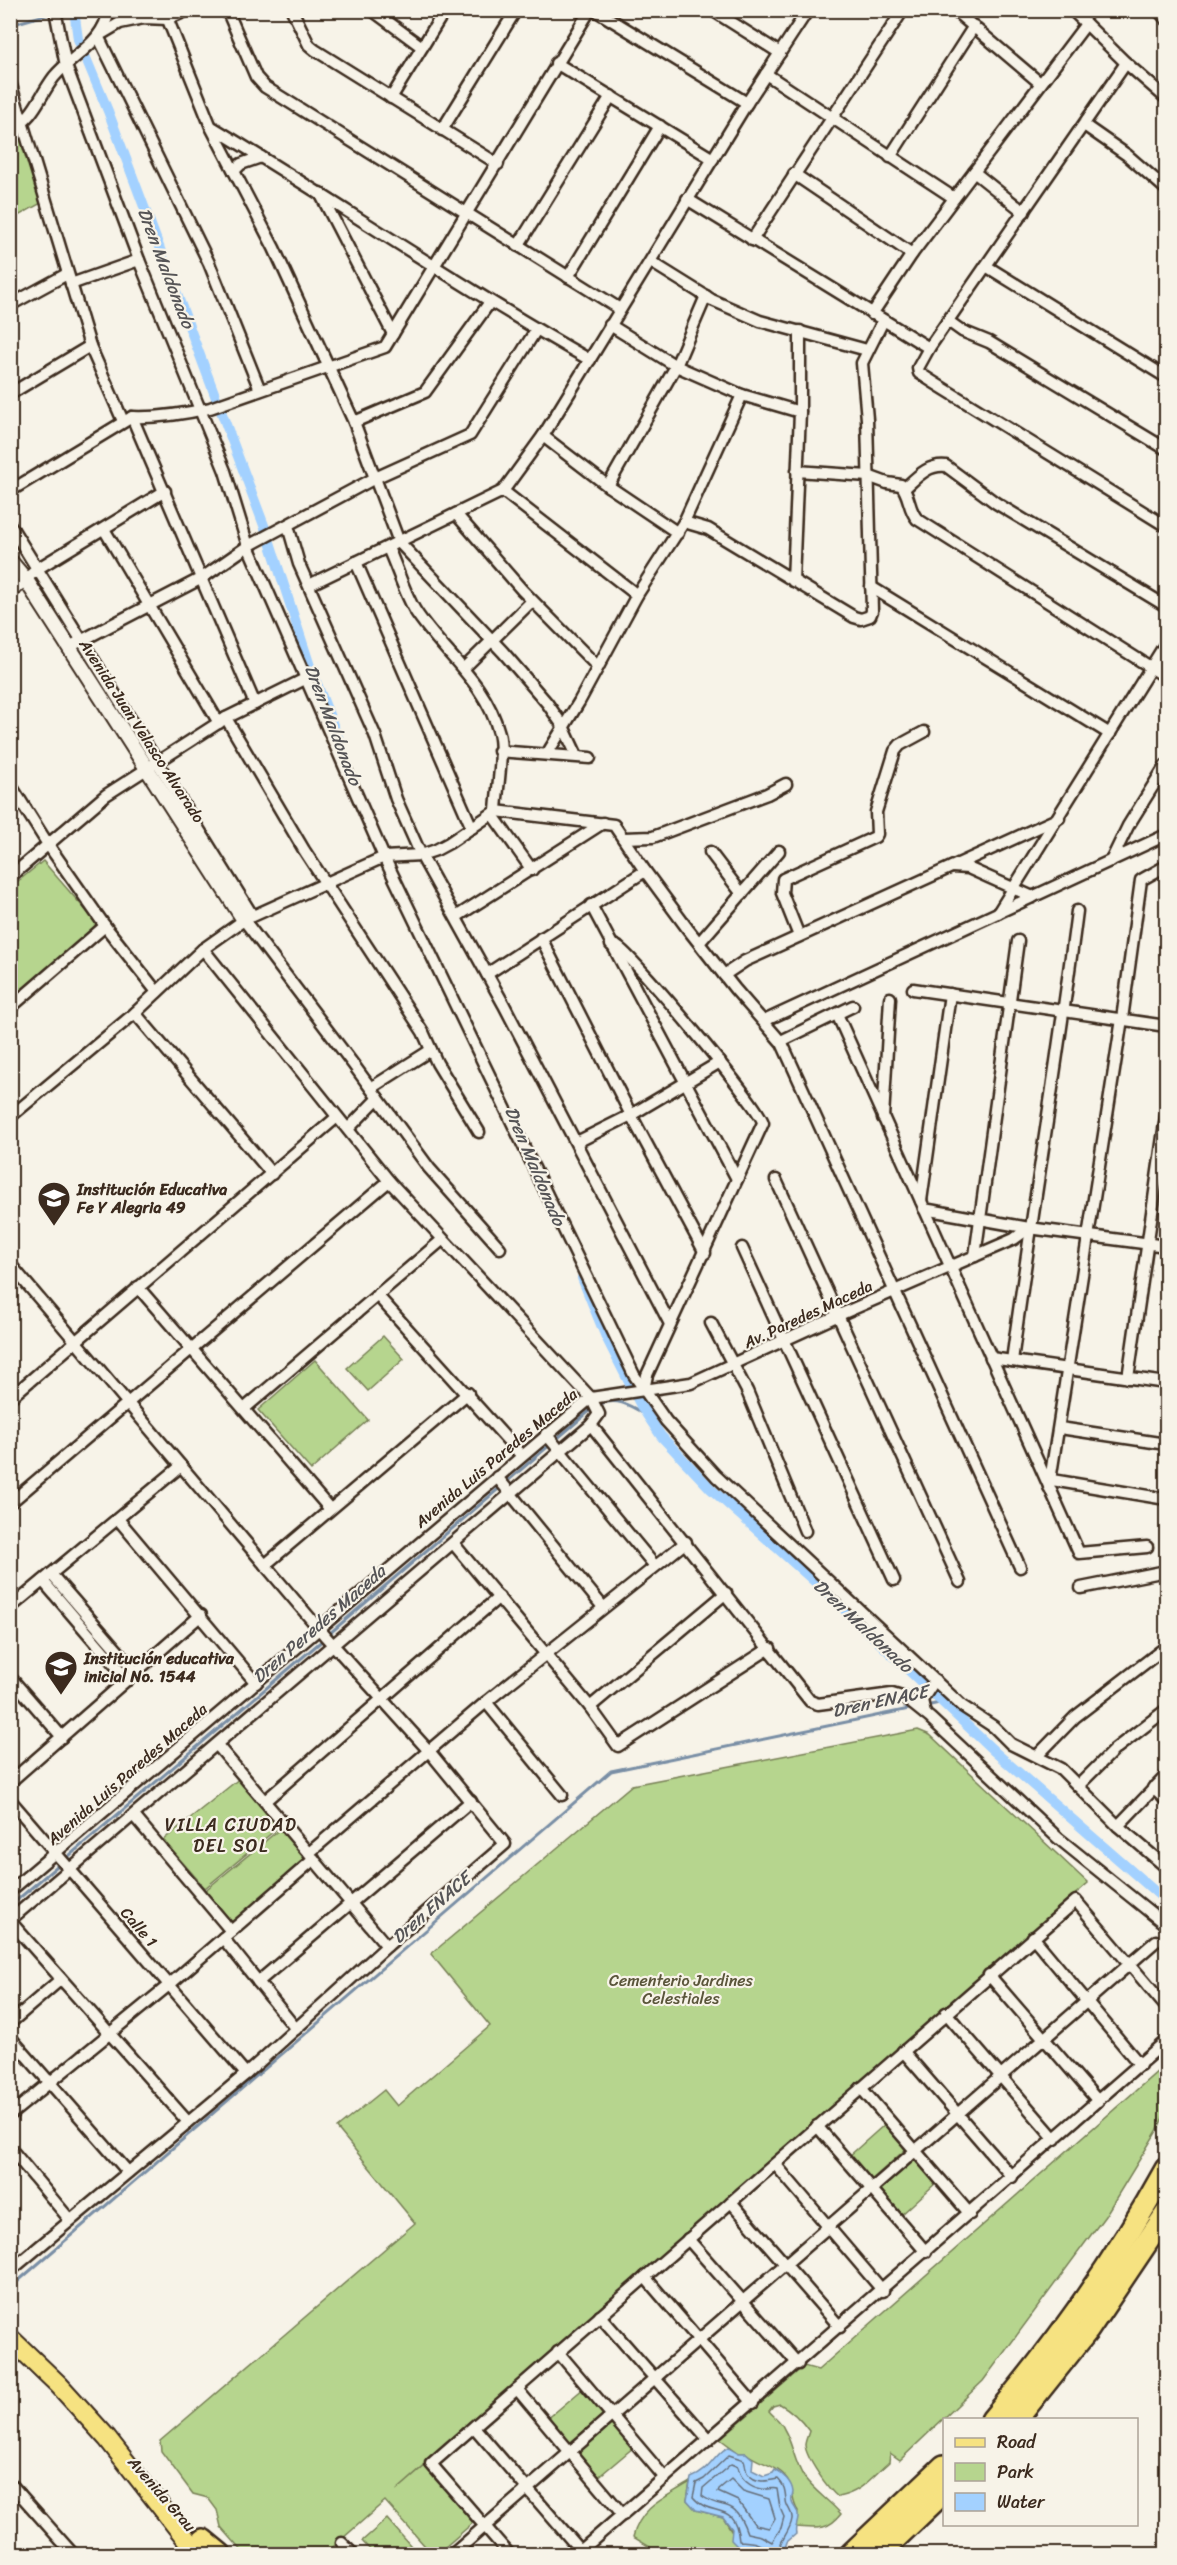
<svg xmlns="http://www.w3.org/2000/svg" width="1177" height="2565" viewBox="0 0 1177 2565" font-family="Sriracha,sans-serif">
<rect width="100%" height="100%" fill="#f7f3e8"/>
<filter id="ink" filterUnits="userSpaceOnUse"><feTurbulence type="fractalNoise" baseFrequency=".0167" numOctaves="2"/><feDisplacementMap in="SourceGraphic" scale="12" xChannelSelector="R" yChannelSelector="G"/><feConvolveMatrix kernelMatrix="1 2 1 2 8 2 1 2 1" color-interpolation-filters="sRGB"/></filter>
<g filter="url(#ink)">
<g fill="#b6d58e" stroke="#788056" stroke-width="1.5">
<path d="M19,136L43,202L11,220V140Z"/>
<path d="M43,861L96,922L95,927L11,999V887Z"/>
<path d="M383,1336L404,1359L368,1391L347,1368Z"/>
<path d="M315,1360L368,1420L311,1470L258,1410Z"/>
<path d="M918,1730L930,1735L1088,1883L396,2491L425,2466L474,2522L437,2554H432L385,2501L325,2554H245L221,2527L217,2510L208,2498L193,2494L161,2451L160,2441L415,2223L337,2128L384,2090L397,2106L490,2026L431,1954L632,1785Z"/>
<path d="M240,1778L279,1827L205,1888L163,1840Z"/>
<path d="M280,1829L307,1860L234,1922L228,1921L203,1892Z"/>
<path d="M1166,2064V2111L1157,2131L1105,2216L983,2381L900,2460L890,2453L889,2462C872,2477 861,2493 838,2497C828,2489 806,2458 805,2445C805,2441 808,2435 809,2431C801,2420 793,2411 780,2404L773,2406L769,2411C774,2417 781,2421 784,2429C793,2444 794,2462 804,2477C815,2492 829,2500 841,2514C827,2532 815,2528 796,2527L798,2511C790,2500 795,2486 784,2475C774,2464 757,2463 746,2453H739L720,2439L804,2366L818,2370Z"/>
<path d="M885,2124L906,2149L870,2181L848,2157Z"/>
<path d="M915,2158L937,2182L900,2216L877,2191Z"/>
<path d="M584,2388L605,2413L567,2445L546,2420Z"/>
<path d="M613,2423L634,2447L596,2479L576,2455Z"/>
<path d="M690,2482L687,2500L696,2510L723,2517L733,2533L745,2547L768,2554H652L650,2547L633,2537C641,2506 665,2498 690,2482Z"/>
<path d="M387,2519L418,2554H374L362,2541Z"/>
</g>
<path fill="#a3d1ff" stroke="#798ea5" stroke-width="1.5" d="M729,2447L739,2453H746L753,2459L752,2470L764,2476L773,2473L775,2470C783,2474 792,2482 793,2492C793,2495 791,2498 792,2502C793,2507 798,2509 798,2515C799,2522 794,2527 796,2534L787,2542L783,2554H762L756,2549L739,2548L731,2540L732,2529L723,2517L696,2510L687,2500L691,2478C711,2471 716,2451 729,2447Z"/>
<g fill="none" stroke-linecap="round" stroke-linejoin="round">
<g stroke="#656d78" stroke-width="1.5">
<path d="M731,2464L738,2467C740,2479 750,2487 762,2489C768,2490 772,2487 777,2489L780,2508L784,2517L781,2528L772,2542L761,2536L747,2533C733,2494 725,2513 702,2496L703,2488Z"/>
<path d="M731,2479L743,2491L769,2499L775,2518L769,2528L755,2525L738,2501L718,2492L719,2489Z"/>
<path d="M766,2554C764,2541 749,2542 739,2541C735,2498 712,2520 693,2497L696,2483L704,2479L729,2455L744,2460C746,2464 745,2471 748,2474C756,2484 768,2481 778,2479C785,2486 785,2491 786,2500C786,2508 793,2511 792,2519C790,2533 779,2540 778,2554"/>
</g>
<g stroke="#798ea5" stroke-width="3">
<path d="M10,25L52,13"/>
<path d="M598,1405C617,1396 631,1406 648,1416"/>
<path d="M329,1634L593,1408"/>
<path d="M926,1706L944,1702"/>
<path d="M10,1906L324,1639"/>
<path d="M10,2288L611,1771L914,1708"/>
</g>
<g stroke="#a3d1ff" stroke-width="10">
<path d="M74,10L78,39L108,111L268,536L310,666L342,748"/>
<path d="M582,1278L606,1337L641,1406L661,1436L711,1489L823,1589L995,1752L1166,1901"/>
</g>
<g stroke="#3b2a1e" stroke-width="15">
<g id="minor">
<path d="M55,10L66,66L139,260L225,471L248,546L384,857L634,1375L666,1421L716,1476L962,1706L994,1727L1011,1744L1061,1769L1118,1826L1166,1867"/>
<path d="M164,10L211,127L274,248L354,422L399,542L503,652L547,703L563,726L577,756"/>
<path d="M188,10L167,19L144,18L120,23L98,36L209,263L260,390"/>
<path d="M227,10L256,77L265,87L620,309"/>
<path d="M292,10L309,45L315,50L498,164"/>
<path d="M372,10L422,47"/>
<path d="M595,10L747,103"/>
<path d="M712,10L780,53"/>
<path d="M954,10L1040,83"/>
<path d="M1072,10L1126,63L1166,98"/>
<path d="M1158,10L1166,19"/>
<path d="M556,63L713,159"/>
<path d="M1126,63L929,348L918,368L919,373L933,382L1166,526"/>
<path d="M766,74L954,198"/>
<path d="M10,82L90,346L123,421"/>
<path d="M391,98L445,10"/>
<path d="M1084,125L1127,155L1166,189"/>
<path d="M212,127C338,203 461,287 590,360"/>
<path d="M10,130C36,116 38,98 54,77C73,54 103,44 109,10"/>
<path d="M442,130L516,10"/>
<path d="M890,157L974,26"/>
<path d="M234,171L241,164L261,157"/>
<path d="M974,172L1024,212"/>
<path d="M794,174L912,254"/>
<path d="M320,193L393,334"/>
<path d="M687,199L929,348"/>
<path d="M752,240L903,10"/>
<path d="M518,246L611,96"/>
<path d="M651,262L712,300L760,321L867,350"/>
<path d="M986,266L1166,377"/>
<path d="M568,277L660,126"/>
<path d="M71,284L139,260"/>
<path d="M10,305L67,274"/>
<path d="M872,314L912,254L1086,24"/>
<path d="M948,321L962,331L989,342L1166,449"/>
<path d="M610,325L676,366L742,395L800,412"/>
<path d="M10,394L90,346"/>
<path d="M132,417L255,704"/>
<path d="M354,422L425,392L490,302"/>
<path d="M543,436L608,486L678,533"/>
<path d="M797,471L868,476L887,483L901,485C910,495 908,509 917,519L1166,677"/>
<path d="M608,486L676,366L706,296"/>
<path d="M905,488C917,477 928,464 946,466L996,503L1166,606"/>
<path d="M10,491L132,417C159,418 184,414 210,408L385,347L590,10"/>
<path d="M503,491L637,595"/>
<path d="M456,514L522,590L598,667"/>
<path d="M684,522L708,529L854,617L861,619L870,616L872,611L867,419L862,363L883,321"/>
<path d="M10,525L252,915"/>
<path d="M288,526L299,564L375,735L396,799L421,855L504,1005L670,1324"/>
<path d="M104,529L219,723"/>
<path d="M388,548C397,567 405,595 416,612C443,653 486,682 499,733C504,754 497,789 496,811"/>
<path d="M356,562L472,828"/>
<path d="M793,581L800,412V331"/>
<path d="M309,585L503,491L543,436L747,103L808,10"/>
<path d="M871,587L1110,734"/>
<path d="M10,594L37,569L165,491"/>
<path d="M69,647L202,578L248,546L375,478L470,435L536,330"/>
<path d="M464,668L532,601"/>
<path d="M226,718L304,850L423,1032L437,1063L479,1132"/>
<path d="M499,751L590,758"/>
<path d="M547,754L579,702L637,595L684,522L742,395"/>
<path d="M10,784L49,846L105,926L157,992"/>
<path d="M492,814L532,870"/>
<path d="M623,838L653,837L767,794L786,784"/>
<path d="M710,852L742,894"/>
<path d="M1111,861L1128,826L1166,765"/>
<path d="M952,867L968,868L1033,897"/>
<path d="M10,877L106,795L226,718L307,678"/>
<path d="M591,905L737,1179"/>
<path d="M998,913L1166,643"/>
<path d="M456,917L603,823"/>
<path d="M244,920L353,1064L429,1168L500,1248"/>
<path d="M799,936L782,893L783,879L875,837L877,834L876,812L895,751L900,745L924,732"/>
<path d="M541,938L631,1115L705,1253"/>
<path d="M699,943L779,851"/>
<path d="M611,945C615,946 616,945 619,948C637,961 762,1109 763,1123L647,1375L644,1390"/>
<path d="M487,974L645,871"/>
<path d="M724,975L745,961L1059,818"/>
<path d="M913,989L1166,1026"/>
<path d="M10,1008L105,926"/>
<path d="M135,1013L272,1174"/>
<path d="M837,1014L1079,1553L1147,1547"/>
<path d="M764,1021L1166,835"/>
<path d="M781,1041L853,1006"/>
<path d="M371,1088L431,1050"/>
<path d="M10,1117L135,1013L203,949L244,920L384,857L421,855L436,850L449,843L496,811L614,825L645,871L687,928L735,989L782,1043L1020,1567"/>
<path d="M883,1118L890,998"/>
<path d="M348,1129L378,1098"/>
<path d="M577,1142L631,1115L720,1062"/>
<path d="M776,1180L960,1582"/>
<path d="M921,1201L950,994"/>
<path d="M924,1209L1029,1228L1166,1246"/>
<path d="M742,1248L894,1580"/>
<path d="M975,1256L1018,941"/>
<path d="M10,1264L326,1637L429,1751L505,1844L387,1946L246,2074L10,2271"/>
<path d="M138,1287L329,1508"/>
<path d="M377,1295L521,1455"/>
<path d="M711,1323L747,1391L805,1531"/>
<path d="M991,1358L1166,1383"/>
<path d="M1012,1361C1032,1211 1058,1061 1077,911"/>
<path d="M1128,1378L1166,1116"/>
<path d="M10,1398L337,1117"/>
<path d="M591,1398L691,1383L839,1315L1014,1239L1029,1228"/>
<path d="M244,1409L442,1240"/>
<path d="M591,1425L810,1701L818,1704L892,1694L905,1698L930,1718L1058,1838L1166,1925"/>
<path d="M1060,1428L1166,1444"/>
<path d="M546,1434L655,1566"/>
<path d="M497,1477L603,1607"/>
<path d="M1052,1480L1166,1499"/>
<path d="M1049,1487L1122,1019L1141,880L1166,866"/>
<path d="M10,1503L389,1181"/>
<path d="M118,1519L256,1683"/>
<path d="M453,1543L590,1707L618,1746L770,1648"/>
<path d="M265,1565L468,1393"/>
<path d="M51,1574L137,1673"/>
<path d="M43,1581L128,1680"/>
<path d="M1081,1588L1166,1571"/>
<path d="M10,1608L181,1466"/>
<path d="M10,1677L62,1737"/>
<path d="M486,1702L562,1795"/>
<path d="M590,1707L726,1593"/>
<path d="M925,1714L922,1700L935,1680"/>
<path d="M217,1745L387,1946"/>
<path d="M1037,1756L1075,1717L1166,1647"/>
<path d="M10,1782L201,1615"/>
<path d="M1078,1786L1114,1750L1166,1710"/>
<path d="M1153,1788L1166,1800"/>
<path d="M10,1800L246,2074"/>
<path d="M265,1801L499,1597"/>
<path d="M134,1816L231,1931"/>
<path d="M1118,1826L1166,1776"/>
<path d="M309,1853L486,1702L686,1542"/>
<path d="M10,1891L591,1398"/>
<path d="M10,1920L591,1425L599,1414L591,1398L389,1181L203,949"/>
<path d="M10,1921L188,2122"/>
<path d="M1033,1937L1140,2065"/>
<path d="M223,1938L296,2029"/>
<path d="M989,1975L1098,2101"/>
<path d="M258,1982L471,1801"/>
<path d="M946,2013L1055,2139"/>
<path d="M10,2023L61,1979"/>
<path d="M10,2037L128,2172"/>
<path d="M903,2051L1012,2177"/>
<path d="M861,2088L970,2214"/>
<path d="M10,2115L169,1985L314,1859"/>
<path d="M817,2126L926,2252"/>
<path d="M10,2148L70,2220"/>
<path d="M775,2164L883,2291"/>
<path d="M731,2202L840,2327"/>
<path d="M688,2239L798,2364"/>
<path d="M645,2277L753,2403"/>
<path d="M600,2316L709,2440"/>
<path d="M558,2352L665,2478"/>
<path d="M517,2389L623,2515"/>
<path d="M474,2427L581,2551"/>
<path d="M10,2483L73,2554"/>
<path d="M342,2543L353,2554"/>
<path d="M178,2554L190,2544"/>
<path d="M453,2554L1156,1941"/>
<path d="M509,2554L431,2464L1076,1901L1166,2007"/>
<path d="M577,2554L1166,2041"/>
</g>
</g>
<g stroke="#3b2a1e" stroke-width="18">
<path id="tertiary" d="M10,561L26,580L244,920"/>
</g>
<g stroke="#3b2a1e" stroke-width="22">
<path id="primary" d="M10,2338L59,2385L107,2438L198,2554"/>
</g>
<g stroke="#3b2a1e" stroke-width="26">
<g id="motorway">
<path d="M992,2420C1058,2342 1117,2258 1166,2169"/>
<path d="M1016,2420L1088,2330L1166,2214"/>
<path d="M203,2540L220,2554"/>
<path d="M851,2554L944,2466"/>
<path d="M879,2554L944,2492"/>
</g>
</g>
<use href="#minor" stroke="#f7f3e8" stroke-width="10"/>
<use href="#tertiary" stroke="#f7f3e8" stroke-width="14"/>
<use href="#primary" stroke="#f6e281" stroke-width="18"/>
<use href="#motorway" stroke="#f6e281" stroke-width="21"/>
</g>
</g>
<defs>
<g id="school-pin" transform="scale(1.725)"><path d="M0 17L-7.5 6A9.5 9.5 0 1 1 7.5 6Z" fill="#3b2a1e" stroke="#f7f3e8"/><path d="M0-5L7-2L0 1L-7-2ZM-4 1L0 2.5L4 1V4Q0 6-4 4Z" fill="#fff"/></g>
</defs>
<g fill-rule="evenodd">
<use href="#school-pin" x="54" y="1198"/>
<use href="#school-pin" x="61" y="1667"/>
</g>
<g text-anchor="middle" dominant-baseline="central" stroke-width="4.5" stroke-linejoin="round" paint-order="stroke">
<g font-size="16" fill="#3b2a1e" stroke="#f7f3e8">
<text transform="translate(142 731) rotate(57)">Avenida Juan Velasco Alvarado</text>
<text transform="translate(808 1314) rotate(-25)">Av. Paredes Maceda</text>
<text transform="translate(496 1458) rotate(-40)">Avenida Luis Paredes Maceda</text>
<text transform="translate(127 1774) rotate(-41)">Avenida Luis Paredes Maceda</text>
<text transform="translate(139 1927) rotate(49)">Calle 1</text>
<text transform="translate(162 2494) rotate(49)">Avenida Grau</text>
</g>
<g font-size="16" font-weight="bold" fill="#3b2a1e" stroke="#f7f3e8" text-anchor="start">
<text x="77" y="1189">Institución Educativa<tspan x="77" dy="18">Fe Y Alegria 49</tspan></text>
<text x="84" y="1658">Institución educativa<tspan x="84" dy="18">inicial No. 1544</tspan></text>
</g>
<g font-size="16" fill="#5a553a" stroke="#f7f3e8">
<text x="681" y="1980">Cementerio Jardines<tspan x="681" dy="18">Celestiales</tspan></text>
</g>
<g font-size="18" font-style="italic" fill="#555456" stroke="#f7f3e8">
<text transform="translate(166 268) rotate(69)">Dren Maldonado</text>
<text transform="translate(333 725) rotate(69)">Dren Maldonado</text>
<text transform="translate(535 1166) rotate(67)">Dren Maldonado</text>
<text transform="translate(319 1624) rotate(-41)">Dren Peredes Maceda</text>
<text transform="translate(863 1626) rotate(43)">Dren Maldonado</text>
<text transform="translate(880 1701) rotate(-12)">Dren ENACE</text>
<text transform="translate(431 1908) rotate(-41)">Dren ENACE</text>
</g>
<g font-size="18" letter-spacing="1.5" fill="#3b2a1e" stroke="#f7f3e8">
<text x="231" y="1825">VILLA CIUDAD<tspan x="231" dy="21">DEL SOL</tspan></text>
</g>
</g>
<rect width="1177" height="2565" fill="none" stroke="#f7f3e8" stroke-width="36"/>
<rect x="18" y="18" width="1141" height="2529" fill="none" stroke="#3b2a1e" stroke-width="2" filter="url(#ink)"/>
<rect x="943" y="2418" width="195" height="108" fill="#f7f3e8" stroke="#aca397" stroke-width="1.5"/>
<rect x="955" y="2438" width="30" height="9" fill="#f6e281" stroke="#aca397" stroke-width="1.5"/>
<text x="997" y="2448" font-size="18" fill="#3b2a1e">Road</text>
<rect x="955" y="2463" width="30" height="18" fill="#b6d58e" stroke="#aca397" stroke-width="1.5"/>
<text x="997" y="2478" font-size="18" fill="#3b2a1e">Park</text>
<rect x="955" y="2493" width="30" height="18" fill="#a3d1ff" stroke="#aca397" stroke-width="1.5"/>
<text x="997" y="2508" font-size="18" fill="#3b2a1e">Water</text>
</svg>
